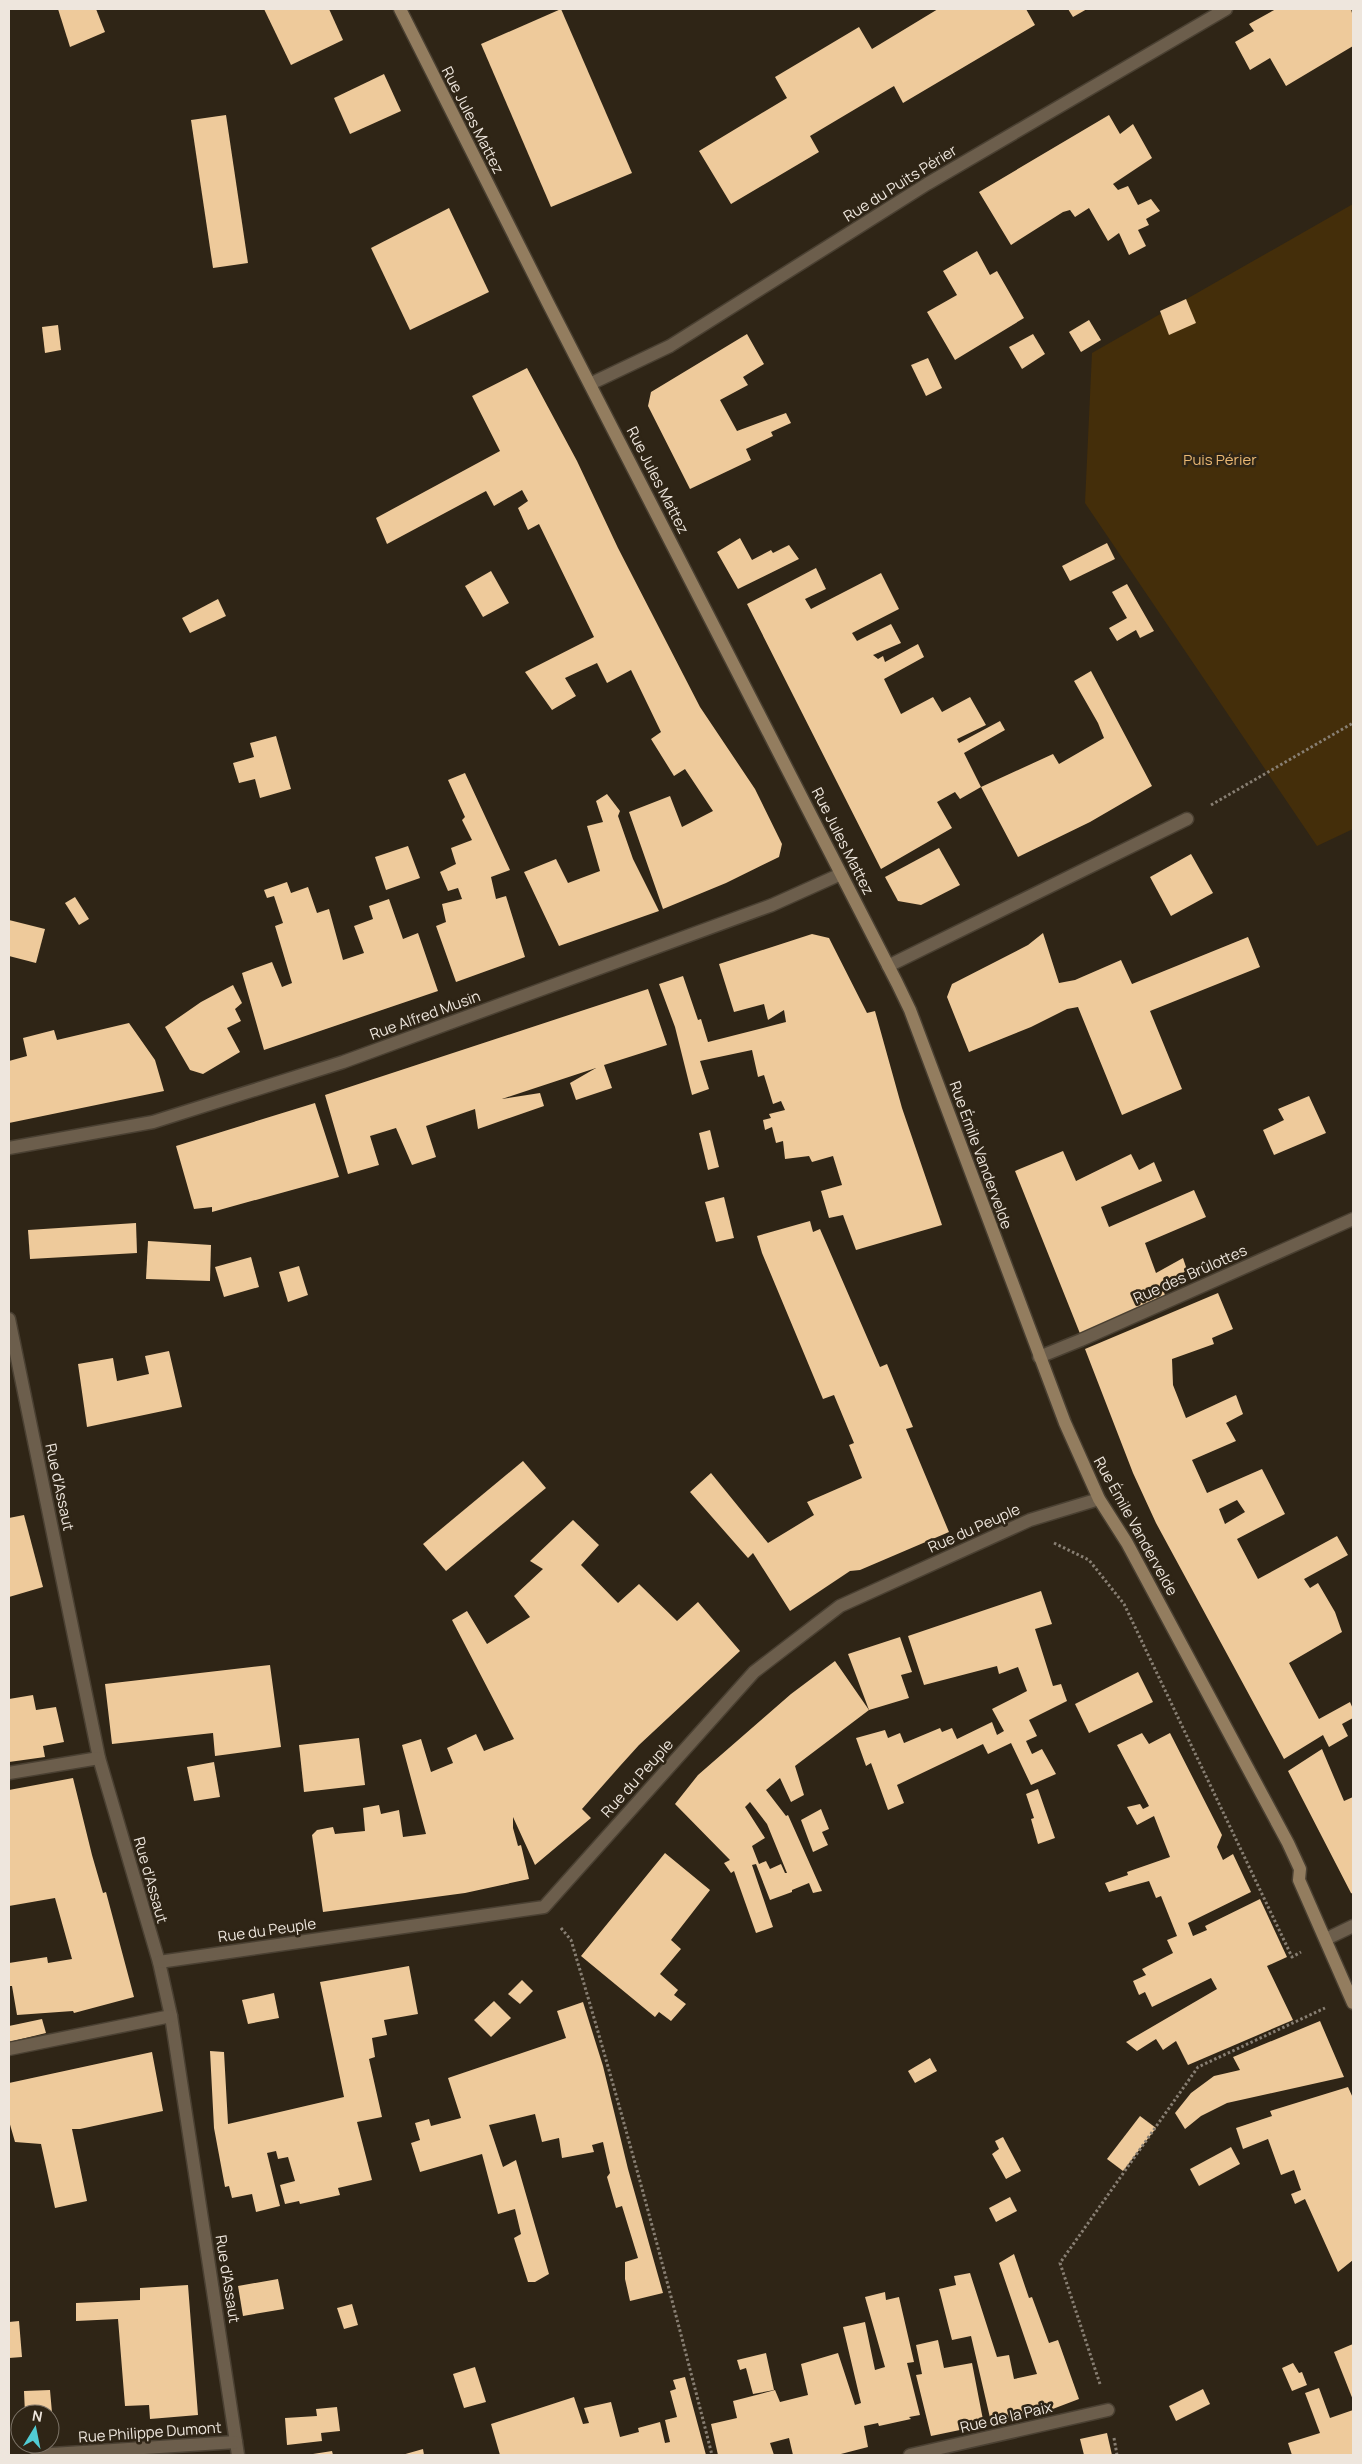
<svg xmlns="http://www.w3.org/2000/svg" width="1362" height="2464" viewBox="0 0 1362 2464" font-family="Manrope,sans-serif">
<rect width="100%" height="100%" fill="#2f2516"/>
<path fill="#442e0a" d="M1353,204V829L1317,846L1085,503L1092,353Z"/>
<g fill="#eeca9b" fill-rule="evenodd">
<path d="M58,9H96L105,32L70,47Z"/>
<path d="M264,9H329L343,40L291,65Z"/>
<path d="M561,9L632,173L551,207L481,44Z"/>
<path d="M938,9H1026L1035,25L903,103L894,86L810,136L819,152L731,204L699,151L787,98L775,77L859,27L872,49Z"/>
<path d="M1068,9H1087L1073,17Z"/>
<path d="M1276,9H1351L1353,17V46L1286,86L1270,58L1250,70L1235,42L1254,31L1249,24Z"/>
<path d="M384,74L401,111L350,134L334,98Z"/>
<path d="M226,115L248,263L213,268L191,120Z"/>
<path d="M1109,115L1120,134L1133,124L1152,158L1113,184L1118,190L1128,186L1138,205L1151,199L1160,211L1146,219L1149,225L1138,230L1146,246L1129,255L1119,233L1108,241L1089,208L1075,217L1070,210L1063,212L1011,245L979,192Z"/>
<path d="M449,208L489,292L410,330L371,248Z"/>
<path d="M977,251L990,275L997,271L1024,318L955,360L927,312L957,295L943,271Z"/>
<path d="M1186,299L1196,323L1169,335L1160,311Z"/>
<path d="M1089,320L1101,340L1081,352L1069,332Z"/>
<path d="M58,325L61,350L45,353L42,327Z"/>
<path d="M747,334L764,364L743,377L748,385L720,400L737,431L786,413L791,423L771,432L773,436L746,449L751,460L690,489L648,406L651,392Z"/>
<path d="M1033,334L1045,354L1022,369L1009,347Z"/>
<path d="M928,358L942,388L926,396L911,365Z"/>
<path d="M527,368L577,461L618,548L700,707L755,789L782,844L779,857L726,883L663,909L629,812L670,796L682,827L713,811L685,769L674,776L651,739L661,732L631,670L607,683L597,663L565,678L576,696L552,710L525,672L594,637L539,524L528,530L518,508L528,501L522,490L494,506L486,491L387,544L376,518L500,451L472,396Z"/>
<path d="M740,538L752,560L771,550L773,553L789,545L799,559L738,589L717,552Z"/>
<path d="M1107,543L1115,559L1070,581L1062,566Z"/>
<path d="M816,568L826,589L805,599L811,609L881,573L899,609L852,633L857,641L891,624L901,643L873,655L878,659L883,656L885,662L918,644L924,657L884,679L901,714L933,697L942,712L970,697L986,725L957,739L959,743L1000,721L1005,730L964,753L981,787L960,799L955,792L937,802L952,828L881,869L747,604Z"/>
<path d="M491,571L509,603L483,617L465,586Z"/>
<path d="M1127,584L1154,631L1140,638L1136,630L1117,641L1109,628L1127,618L1112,592Z"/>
<path d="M218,599L226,616L190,633L182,618Z"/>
<path d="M1091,671L1152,786L1090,822L1018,857L981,787L1053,754L1059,764L1104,738L1098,723L1074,681Z"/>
<path d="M276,736L291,789L260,798L255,779L239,783L233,763L254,757L250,743Z"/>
<path d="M465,773L510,870L491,877L496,899L506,896L525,957L456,982L436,926L446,922L442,904L462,899L458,888L448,891L440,872L456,864L451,848L472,840L462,820L465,817L448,780Z"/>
<path d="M607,794L620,811L618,816L633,859L659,911L559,946L524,872L556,859L568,883L600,871L587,826L603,822L596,801Z"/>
<path d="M408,846L420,878L386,890L375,857Z"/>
<path d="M939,848L960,885L921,905L898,901L885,877Z"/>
<path d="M1191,854L1213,893L1171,916L1150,877Z"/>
<path d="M287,882L291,893L308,887L317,913L329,909L343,960L364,953L354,926L373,919L369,906L389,899L403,939L418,933L438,991L264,1050L242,973L272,962L282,987L292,983L275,926L283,923L274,896L267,898L264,890Z"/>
<path d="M75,897L89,919L79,925L65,903Z"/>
<path d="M9,920L45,929L36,963L9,956Z"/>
<path d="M1043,933L1059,983L1075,980L1121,960L1132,984L1248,937L1260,967L1150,1011L1182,1089L1122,1115L1078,1007L1067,1009L1031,1027L969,1052L947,997L952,984L1028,945Z"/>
<path d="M812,934L829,938L867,1013L875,1011L902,1108L942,1225L856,1250L843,1215L829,1218L821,1191L842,1185L833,1156L812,1162L809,1156L785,1159L783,1141L776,1143L772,1127L765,1130L763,1120L771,1118L769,1114L785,1110L781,1101L773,1104L764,1075L758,1077L752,1050L700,1061L709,1089L692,1095L675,1027L659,984L683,976L698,1020L701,1019L708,1042L786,1022L784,1010L768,1020L764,1004L734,1012L719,964Z"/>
<path d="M233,985L242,1003L235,1009L241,1021L227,1028L240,1052L203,1074L190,1070L165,1027L201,1002Z"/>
<path d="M648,989L667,1045L604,1065L612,1088L576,1100L570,1083L596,1068L502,1099L540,1093L544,1106L478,1129L475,1109L426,1126L436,1157L412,1165L396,1128L370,1136L379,1165L348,1174L325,1095Z"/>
<path d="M129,1023L155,1060L164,1091L9,1123V1061L27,1056L23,1038L54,1030L57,1040Z"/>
<path d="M1309,1096L1326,1133L1274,1155L1263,1130L1284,1120L1278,1109Z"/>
<path d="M315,1103L339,1177L212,1212V1207L194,1209L176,1146Z"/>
<path d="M710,1130L719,1167L708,1170L699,1133Z"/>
<path d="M1063,1151L1076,1181L1131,1154L1139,1170L1154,1162L1162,1181L1101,1207L1109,1227L1194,1190L1206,1217L1145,1243L1156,1273L1183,1258L1187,1270L1176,1278L1179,1283L1164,1292L1166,1299L1081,1336L1015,1171Z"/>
<path d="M724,1197L734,1238L716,1242L705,1202Z"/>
<path d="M810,1221L813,1232L820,1229L880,1367L887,1364L913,1427L906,1429L949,1532L860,1570L850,1571L790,1611L753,1553L748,1558L690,1492L711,1473L768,1543L814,1515L807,1502L862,1478L849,1445L854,1443L834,1395L823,1399L762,1253L757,1236Z"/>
<path d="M136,1223L137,1253L30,1259L28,1230Z"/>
<path d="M148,1241L211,1245L210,1281L146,1279Z"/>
<path d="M251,1257L259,1287L224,1297L215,1267Z"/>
<path d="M299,1266L308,1295L288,1302L279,1272Z"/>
<path d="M1218,1293L1233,1329L1212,1338L1214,1344L1172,1359L1173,1385L1186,1418L1236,1395L1243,1414L1226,1423L1236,1441L1192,1460L1207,1493L1262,1469L1285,1514L1237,1539L1258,1579L1337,1536L1348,1555L1304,1579L1310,1588L1318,1583L1335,1612L1342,1632L1289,1663L1319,1719L1350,1702L1353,1709V1718L1342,1724L1348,1736L1329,1747L1323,1735L1284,1759L1156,1523L1133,1473L1085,1349ZM1237,1500L1245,1512L1225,1524L1219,1509Z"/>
<path d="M169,1351L182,1407L87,1427L78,1364L113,1358L117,1381L149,1374L145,1356Z"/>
<path d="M523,1461L546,1488L446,1571L423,1544Z"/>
<path d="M24,1515L43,1587L9,1597V1518Z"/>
<path d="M573,1520L599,1545L581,1565L618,1603L639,1584L677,1621L698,1602L740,1651L639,1745L620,1766L582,1809L591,1818L535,1865L513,1817V1828L518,1846L521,1845L529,1879L465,1893L323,1912L312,1835L317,1830L333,1827L335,1834L365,1831L363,1808L379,1805L381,1814L399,1810L403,1837L426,1834L402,1745L421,1739L431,1772L453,1763L447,1748L476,1734L484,1751L514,1739L452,1620L467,1611L487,1644L530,1617L514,1596L543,1569L530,1561Z"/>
<path d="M1041,1591L1052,1624L1035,1629L1053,1686L1061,1684L1067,1701L1029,1720L1037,1736L1026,1741L1032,1754L1042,1749L1056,1774L1031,1785L1011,1743L988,1754L983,1744L897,1785L904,1803L888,1810L871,1763L866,1766L856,1738L885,1730L888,1738L900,1733L904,1743L940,1728L942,1732L952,1728L957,1739L992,1722L997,1735L1004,1731L992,1709L1027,1691L1018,1667L999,1674L997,1666L924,1685L908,1636Z"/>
<path d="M900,1637L912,1672L901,1675L909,1698L869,1710L848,1654Z"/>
<path d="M835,1661L869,1710L795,1766L804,1795L791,1802L780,1778L766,1790L786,1816L788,1815L822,1891L813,1893L809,1883L792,1890V1892L770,1900L756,1864L752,1865L773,1927L756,1933L734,1871L731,1873L724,1863L730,1860L675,1804L698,1775L791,1694ZM750,1802L767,1824L787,1873H785L781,1864L770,1869L766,1861L759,1864L752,1846L765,1838L745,1807Z"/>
<path d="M270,1665L281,1747L215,1756L213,1733L112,1744L105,1684Z"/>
<path d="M1138,1672L1153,1702L1089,1733L1075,1704Z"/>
<path d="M33,1695L36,1710L56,1707L64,1742L43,1746L45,1757L9,1762V1699Z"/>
<path d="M1142,1733L1149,1744L1170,1733L1222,1835L1217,1847L1223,1860L1233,1854L1251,1892L1188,1923L1193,1936L1207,1930L1205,1926L1260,1899L1287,1957L1267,1966L1293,2020L1188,2065L1176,2041L1163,2050L1156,2039L1137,2051L1126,2042L1217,1989L1211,1978L1152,2007L1145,1992L1139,1995L1133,1981L1146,1975L1142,1969L1173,1953L1167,1940L1177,1936L1161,1896L1156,1898L1149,1881L1109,1892L1105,1883L1128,1875L1127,1872L1170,1857L1154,1816L1137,1825L1127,1807L1140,1804L1143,1809L1149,1806L1117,1745Z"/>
<path d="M359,1738L365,1785L304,1792L299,1745Z"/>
<path d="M1322,1749L1344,1801L1353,1797V1894L1351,1893L1288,1771Z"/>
<path d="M214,1762L220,1797L194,1801L187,1767Z"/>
<path d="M73,1778L92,1855L103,1893L106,1892L134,1997L74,2013L73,2011L17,2015L12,1986H9V1963L47,1957L48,1963L72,1959L55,1898L9,1906V1790Z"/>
<path d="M1038,1789L1055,1838L1038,1844L1031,1819L1034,1818L1026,1794Z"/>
<path d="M821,1809L829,1829L822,1832L828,1845L813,1852L801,1820Z"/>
<path d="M665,1853L710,1890L671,1940L681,1949L660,1974L678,1990L674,1995L686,2004L671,2021L659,2012L655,2017L581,1956Z"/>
<path d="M409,1966L418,2014L384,2020L387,2035L372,2038L375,2057L369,2059L382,2117L357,2122L372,2180L338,2188L340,2195L300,2204L299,2201L285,2204L280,2185L295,2181L288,2157L278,2159L276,2151L267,2153L280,2206L256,2212L252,2194L232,2198L229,2186L225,2187L214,2128L210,2051L224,2052L228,2124L344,2097L320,1982Z"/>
<path d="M522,1980L533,1991L520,2004L508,1994Z"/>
<path d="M274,1993L279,2018L248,2024L242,2000Z"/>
<path d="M494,2001L511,2018L491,2037L474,2020Z"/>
<path d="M583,2002L603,2066L628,2169L663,2293L630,2301L625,2279V2262L638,2258L622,2206L616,2208L607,2177L610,2173L603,2142L592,2145L594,2152L562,2158L559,2138L542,2142L535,2114L489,2125L503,2167L516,2160L549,2274L535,2282H528L514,2238L521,2234L515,2209L498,2214L482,2154L420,2172L411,2143L420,2140L415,2123L429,2119L431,2126L461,2118L448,2078L566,2038L557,2011Z"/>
<path d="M42,2019L46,2033L9,2042V2026Z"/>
<path d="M1320,2021L1344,2077L1227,2103L1201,2116L1185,2129L1175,2113L1191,2093L1214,2076L1240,2070L1233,2057Z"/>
<path d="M152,2052L163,2111L80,2129H72L87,2201L55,2208L41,2144L15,2142L9,2121V2083Z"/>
<path d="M930,2058L937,2071L915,2083L908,2071Z"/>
<path d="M1348,2087L1353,2098V2260L1338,2272L1305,2199L1295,2204L1291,2194L1301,2190L1294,2170L1281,2175L1268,2139L1243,2149L1236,2128L1272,2116L1270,2111Z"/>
<path d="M1140,2116L1156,2128L1123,2171L1107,2159Z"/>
<path d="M1003,2137L1021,2171L1006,2179L992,2154L999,2149L995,2141Z"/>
<path d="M1231,2147L1240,2164L1199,2186L1190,2169Z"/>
<path d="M1010,2197L1017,2211L996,2222L989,2208Z"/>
<path d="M1014,2254L1029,2298L1032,2297L1049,2343L1058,2340L1079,2399L1050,2410L991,2422L971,2336L952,2340L939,2289L956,2285L954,2276L970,2273L997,2357L1009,2355L1014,2379L1037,2374L999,2263Z"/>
<path d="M278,2279L284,2309L243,2316L238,2286Z"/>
<path d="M188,2285L198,2415L150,2419L149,2405L125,2406L118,2319L76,2321V2303L140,2300V2288Z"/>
<path d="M885,2292L886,2300L899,2297L914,2362L907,2363L920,2415L909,2417L911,2419L879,2426L878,2423L864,2426L868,2447L837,2455H793L789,2438L770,2443L774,2455H718L711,2424L737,2418L733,2401L775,2390L780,2402L808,2395L801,2364L838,2353L855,2405L861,2403L843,2327L865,2322L875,2370L885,2367L865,2297Z"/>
<path d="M352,2304L358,2325L344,2329L337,2308Z"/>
<path d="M19,2321L22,2357L9,2358V2322Z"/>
<path d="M938,2340L944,2368L972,2363L984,2425L931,2436L916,2375L922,2374L916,2345Z"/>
<path d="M1353,2344V2400L1334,2352Z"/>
<path d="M766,2353L774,2390L753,2394L746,2368L740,2370L737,2360Z"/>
<path d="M1293,2363L1299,2373L1302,2372L1307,2385L1292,2391L1282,2368Z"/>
<path d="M475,2367L486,2402L464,2408L453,2374Z"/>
<path d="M685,2377L706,2455H500L491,2424L574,2397L583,2424L589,2423L584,2408L611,2402L620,2437L639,2432L638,2428L660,2422L665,2443L670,2442L665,2420L677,2417L670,2391L676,2389L673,2380Z"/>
<path d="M1319,2388L1330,2418L1353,2410V2455H1292L1288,2443L1320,2433L1305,2393Z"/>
<path d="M1203,2389L1210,2404L1176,2421L1169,2406Z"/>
<path d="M50,2390L53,2424H50V2414H25L24,2391Z"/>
<path d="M337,2407L340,2431L321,2433L322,2441L287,2445L285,2418L317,2416L316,2409Z"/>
<path d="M1107,2433L1112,2455H1084L1080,2439Z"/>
<path d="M423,2449L424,2455H402Z"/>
<path d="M332,2451L333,2455H313V2454Z"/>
</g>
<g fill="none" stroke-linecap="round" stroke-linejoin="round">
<g stroke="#4a4032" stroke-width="15">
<path id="pedestrian" d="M1039,1357L1081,1340L1353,1219"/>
</g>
<g stroke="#4a4032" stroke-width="15">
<g id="minor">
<path d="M590,384L670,346L927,184L1226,9"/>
<path d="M888,966L1187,819"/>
<path d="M9,1148L153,1122L343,1062L772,905L841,874"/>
<path d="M9,1319L99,1758L159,1962L171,2016L238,2455"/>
<path d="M9,1773L99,1758"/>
<path d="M1326,1939L1353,1926"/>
<path d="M159,1962L544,1907L754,1672L840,1606L1030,1520L1099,1499"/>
<path d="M9,2049L171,2016"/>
<path d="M37,2455L236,2442"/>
<path d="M910,2455L1108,2410"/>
</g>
</g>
<g stroke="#4a4032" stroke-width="15">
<path id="secondary" d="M400,9L548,303L897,983L910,1010L1065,1423L1099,1499L1127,1543L1288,1843L1300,1869L1299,1880L1353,2003"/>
</g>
<g stroke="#887f73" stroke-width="3" stroke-dasharray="2.5 2.5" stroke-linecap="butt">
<path d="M1211,805L1353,723"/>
<path d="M1054,1543L1089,1560L1124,1604L1292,1957L1301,1952"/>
<path d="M561,1928L571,1940C622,2110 668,2282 712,2455"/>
<path d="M1100,2384L1060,2263L1198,2067L1325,2008"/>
<path d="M1114,2438L1117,2455"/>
</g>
<use href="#pedestrian" stroke="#6c5e4c" stroke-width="12"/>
<use href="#minor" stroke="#6c5e4c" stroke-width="12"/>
<use href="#secondary" stroke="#937d5f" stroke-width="12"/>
</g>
<g text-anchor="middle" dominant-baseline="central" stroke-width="5" stroke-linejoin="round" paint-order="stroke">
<g font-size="15" fill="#eee6dd" stroke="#2f2516">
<text transform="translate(473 120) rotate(63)">Rue Jules Mattez</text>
<text transform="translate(900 183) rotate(-32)">Rue du Puits Périer</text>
<text transform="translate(658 480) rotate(63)">Rue Jules Mattez</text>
<text transform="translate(843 841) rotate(63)">Rue Jules Mattez</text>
<text transform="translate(425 1015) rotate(-20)">Rue Alfred Musin</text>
<text transform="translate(981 1155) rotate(70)">Rue Émile Vandervelde</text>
<text transform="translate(1190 1274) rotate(-24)">Rue des Brûlottes</text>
<text transform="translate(60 1487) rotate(78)">Rue d'Assaut</text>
<text transform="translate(1136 1526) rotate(61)">Rue Émile Vandervelde</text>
<text transform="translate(974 1528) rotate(-24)">Rue du Peuple</text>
<text transform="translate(637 1778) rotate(-48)">Rue du Peuple</text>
<text transform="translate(151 1880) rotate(74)">Rue d'Assaut</text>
<text transform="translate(267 1930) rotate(-8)">Rue du Peuple</text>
<text transform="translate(228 2279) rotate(81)">Rue d'Assaut</text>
<text transform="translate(1006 2417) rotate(-13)">Rue de la Paix</text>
<text transform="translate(150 2432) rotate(-4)">Rue Philippe Dumont</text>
</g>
<g font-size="15" fill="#eab873" stroke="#2f2516">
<text x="1220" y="459">Puis Périer</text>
</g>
</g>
<rect width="1362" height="2464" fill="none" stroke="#eee6dd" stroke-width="20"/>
<g transform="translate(35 2429) rotate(10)"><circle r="24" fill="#2f2516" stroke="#7b7266"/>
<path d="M0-4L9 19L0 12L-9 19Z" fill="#51ccd4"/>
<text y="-8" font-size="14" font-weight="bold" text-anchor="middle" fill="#eee6dd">N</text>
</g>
</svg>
